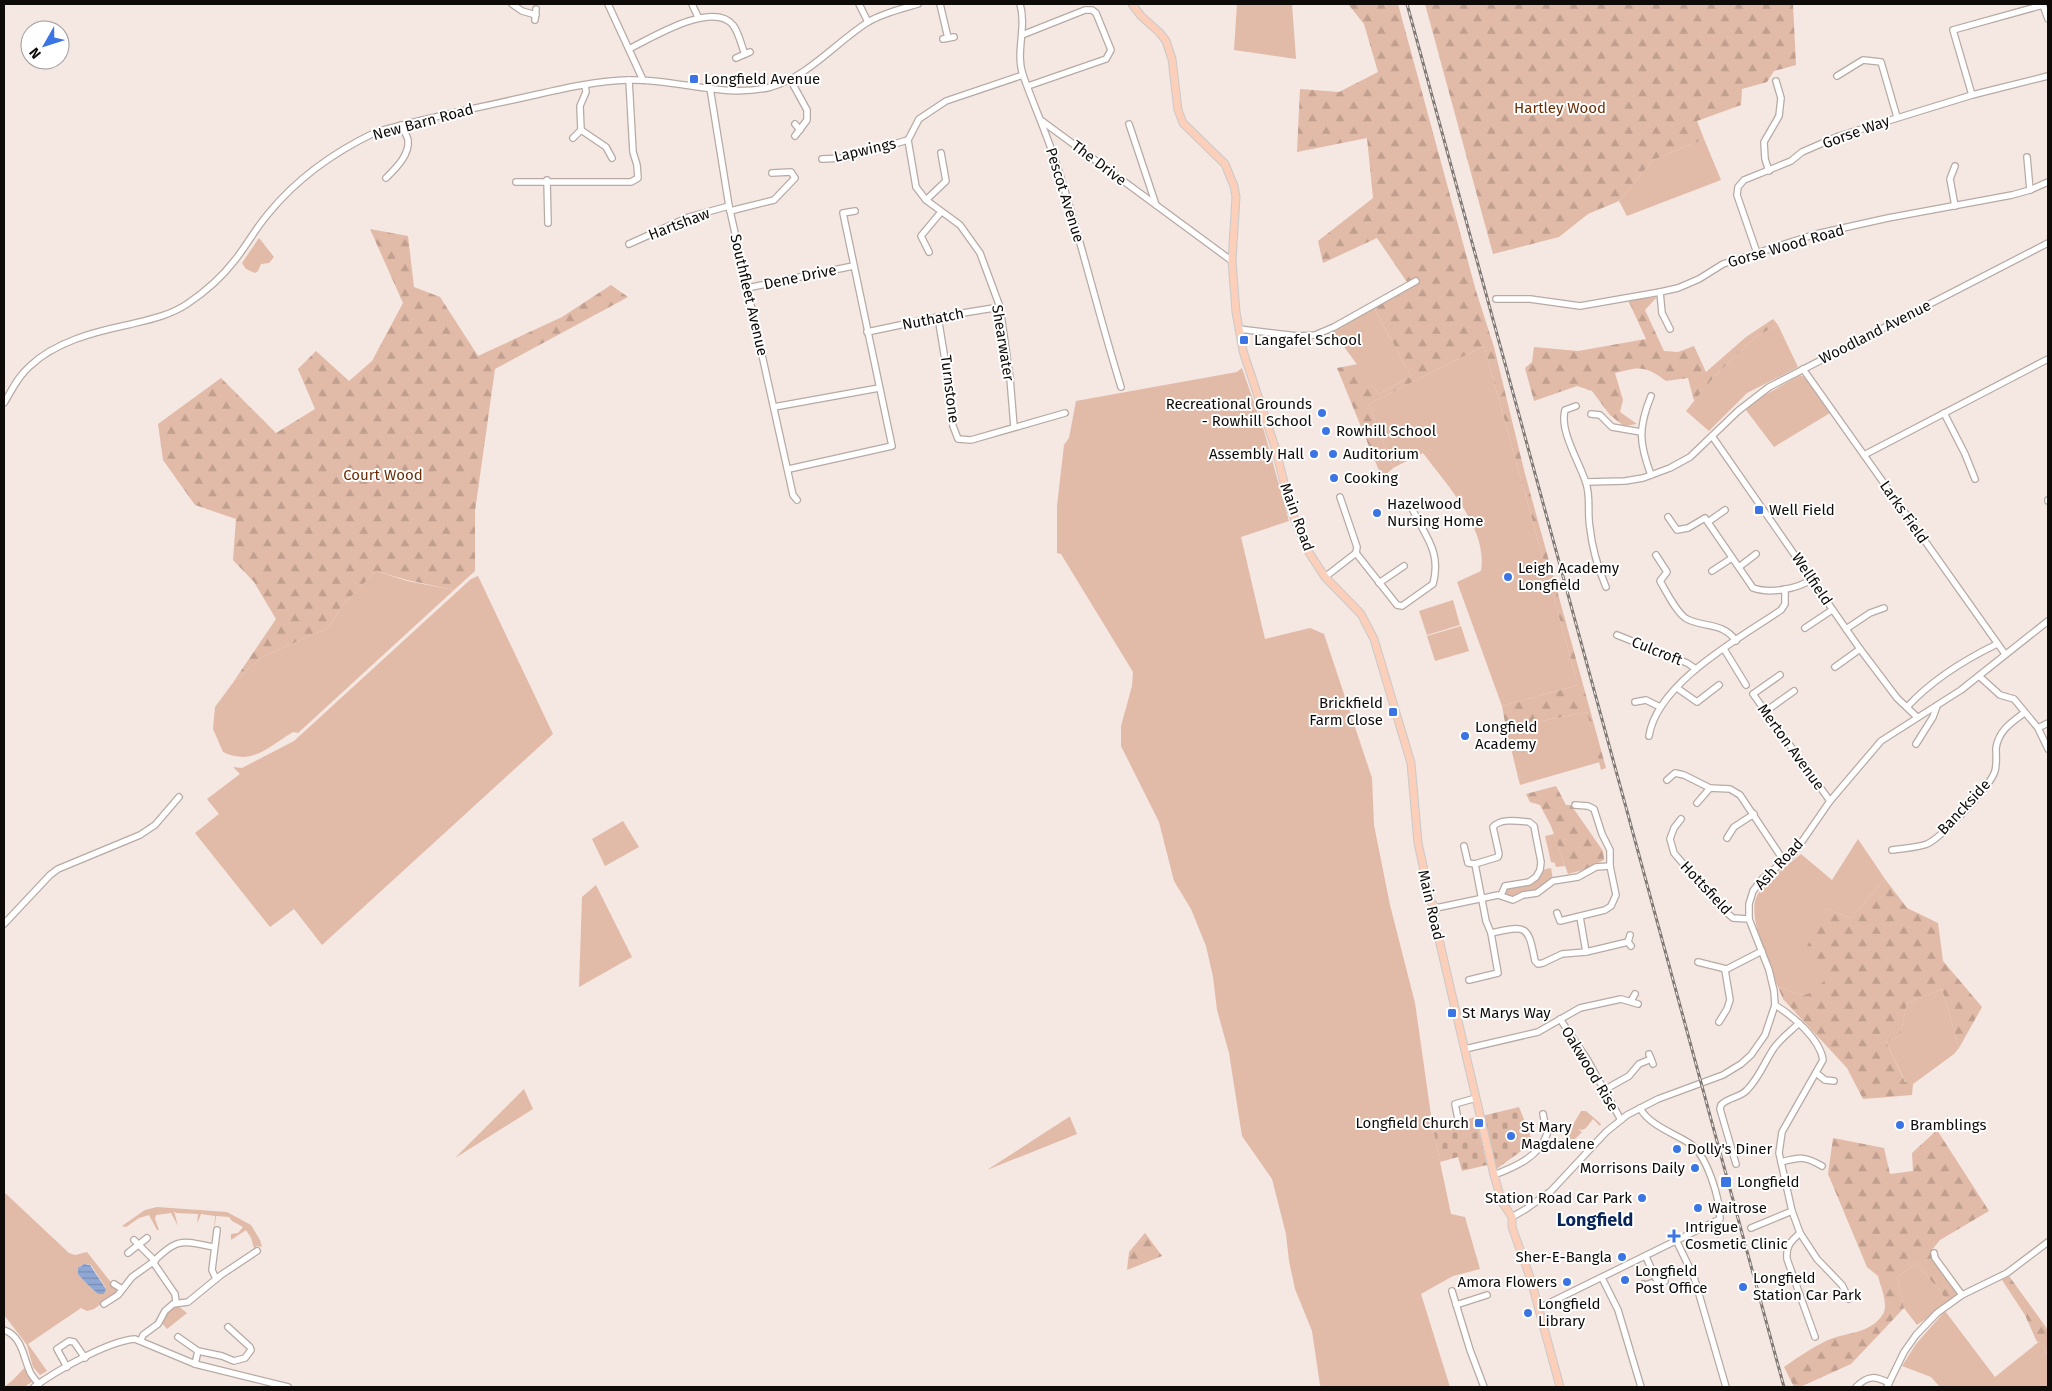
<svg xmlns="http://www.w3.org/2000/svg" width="2052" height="1391" viewBox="0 0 2052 1391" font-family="'Fira Sans',sans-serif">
<defs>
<pattern id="forest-firs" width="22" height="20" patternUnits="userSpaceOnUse" patternTransform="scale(1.25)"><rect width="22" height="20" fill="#e1baa8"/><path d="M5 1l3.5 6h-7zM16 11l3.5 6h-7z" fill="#c09f8f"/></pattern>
<pattern id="cemetery-stones" width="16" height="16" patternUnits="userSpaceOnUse" patternTransform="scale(1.25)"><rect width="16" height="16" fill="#e1baa8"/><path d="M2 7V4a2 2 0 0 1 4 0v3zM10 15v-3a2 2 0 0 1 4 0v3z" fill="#c09f8f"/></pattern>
<pattern id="water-rules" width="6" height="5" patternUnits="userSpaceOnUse" patternTransform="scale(1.25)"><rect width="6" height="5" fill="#8ea7d4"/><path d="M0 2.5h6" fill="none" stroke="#798eb5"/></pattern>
</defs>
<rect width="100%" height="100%" fill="#f5e7e1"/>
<g fill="#e1baa8" fill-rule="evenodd">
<path d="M1237,4H1292L1296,59L1234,50Z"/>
<path d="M1704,139L1721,180L1627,216L1619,201L1653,160Z"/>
<path d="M259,238L274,257L269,263L261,264L258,271L255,273L246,269L242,263Z"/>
<path d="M1374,308L1411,376L1379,394L1333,332Z"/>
<path d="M1778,325L1798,367L1747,393L1709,431L1686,411L1711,380L1755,337Z"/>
<path d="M1484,346L1578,685L1502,706L1457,582L1481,571C1488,529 1447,485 1423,453L1393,468L1369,404Z"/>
<path d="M1242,368L1265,434L1289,521L1241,537L1265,639L1310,628L1324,634L1372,778L1374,825L1390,905L1415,1003L1433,1129L1451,1214L1465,1217L1480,1269L1453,1276L1421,1294L1450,1387H1321L1320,1385L1312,1331L1295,1289L1289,1261L1286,1234L1272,1179L1242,1136L1229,1053L1217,1010L1213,977L1206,946L1191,909L1174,881L1159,822L1121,746V726L1132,686L1133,672L1061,554L1057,553V506L1064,445L1069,438L1076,401L1237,372Z"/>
<path d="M1800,375L1804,377L1830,413L1774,447L1746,410L1758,399Z"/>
<path d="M376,571L407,581L454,590L298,733L293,732C268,747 252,766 223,752L213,729L215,707L232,684L260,658L328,628L342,606Z"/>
<path d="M478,576L553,734L322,945L294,909L270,927L195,833L219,814L207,799L240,774L233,767L242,768L294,741L471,579Z"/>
<path d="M1453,600L1460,625L1427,635L1419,611Z"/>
<path d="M1461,626L1469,651L1435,661L1427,636Z"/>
<path d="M1587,712L1600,762L1520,785L1506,728Z"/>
<path d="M623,821L639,847L605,866L592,839Z"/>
<path d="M1554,834L1565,866L1556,867L1555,863L1551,862L1545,836Z"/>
<path d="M1858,839L1885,879L1851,918L1826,909L1828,978C1805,1000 1806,997 1778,987C1770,965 1745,914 1758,894C1768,878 1787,866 1801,854L1832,880Z"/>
<path d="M1551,868L1553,880L1546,883L1539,890L1512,898L1505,894L1507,886L1523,885L1542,870Z"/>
<path d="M596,885L632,957L579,987L582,897Z"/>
<path d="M1942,989L1959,1048L1954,1054L1913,1084L1906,1083L1886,1042L1900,1036L1907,1003Z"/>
<path d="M524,1089L533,1109L455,1158Z"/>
<path d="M1581,1111H1586L1601,1124L1600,1126L1593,1119L1586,1128L1582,1130L1578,1129L1582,1132L1573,1141L1567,1135Z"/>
<path d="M1070,1117L1077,1134L987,1170L1069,1117Z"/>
<path d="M4,1192L69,1253L75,1255L87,1252L117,1290L116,1293L94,1309L87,1311L81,1308L28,1344L47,1371L40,1375L33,1367L27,1345L4,1315ZM88,1264L91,1265L106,1288L104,1294H98L87,1284L78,1273L81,1265Z"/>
<path d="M157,1207L227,1212L251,1225L260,1240L262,1247L256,1246V1249L250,1253L254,1248L251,1238L246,1230L231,1240V1234L238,1233L243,1227L232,1221L229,1217L216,1216L214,1232L215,1216L201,1214L197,1224L198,1214L176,1213L174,1211L178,1226L171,1213L156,1215L155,1219L159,1230H157L149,1215L139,1218L126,1227L122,1226L145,1210Z"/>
<path d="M1917,1263L1949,1303L1917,1325L1904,1308L1897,1277Z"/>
<path d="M178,1306L187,1313L167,1329L162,1323L167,1312Z"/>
<path d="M1945,1311L1995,1377L2041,1340L2048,1357V1387H1940L1931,1377L1902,1366L1916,1344Z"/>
<path d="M26,1366L32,1382L24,1387H4L13,1380Z"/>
</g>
<g fill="url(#forest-firs)">
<path d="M1348,4H1398L1476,291L1494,347L1525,474L1606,768L1601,770L1587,712L1506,728L1502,706L1578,685L1484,346L1369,404L1393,468L1382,478L1337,368L1358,364L1379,394L1411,376L1374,308L1409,285L1377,238L1323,263L1318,241L1373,198L1367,138L1297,152L1300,89L1339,92L1378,72L1364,24Z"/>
<path d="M1425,4H1793L1796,65L1774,71L1767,82L1742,89L1741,105L1697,121L1704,139L1653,160L1619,201L1588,214L1559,237L1493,254Z"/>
<path d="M370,229L408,236L414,287L440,297L478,356L562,317L611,285L628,297L495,369L475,511V571L454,590L407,580L376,571L342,606L328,628L260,658L232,684L276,619L254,582L233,560L236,519L195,505L163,460L158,424L221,378L276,433L315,409L298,369L316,351L349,381L372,361L403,303Z"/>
<path d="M1657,297L1645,310L1664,351L1678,352L1694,346L1706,372L1746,337L1773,319L1778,325L1755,337L1713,378L1694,401L1688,378L1666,381C1644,365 1640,367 1615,373L1623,400L1620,412L1637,424L1624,426L1610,415L1592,391L1577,386L1534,401L1525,368L1532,362L1534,347L1578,351L1646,339L1628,300Z"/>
<path d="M1556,786L1566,805H1571L1603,851L1604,860L1583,870L1568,874L1551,826L1540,805L1530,802L1526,794Z"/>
<path d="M1885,879L1907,908L1938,923L1943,961L1982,1007L1959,1048L1942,989L1907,1003L1900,1036L1886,1042L1905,1082L1913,1084L1912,1095L1863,1099L1847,1068L1783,999L1778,987C1806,997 1805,1000 1827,978L1801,958L1826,909L1851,918Z"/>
<path d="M1937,1130L1989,1211L1940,1240L1931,1251L1933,1258L1958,1294L1949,1303L1917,1263L1897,1277L1904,1308L1851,1364L1800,1387H1794L1784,1367C1797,1358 1810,1349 1824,1342C1842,1332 1871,1335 1883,1314C1889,1305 1880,1285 1878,1276L1867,1267L1828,1174L1833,1138L1884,1148L1890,1174L1913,1171L1912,1153Z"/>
<path d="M1145,1233L1162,1256L1127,1270L1129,1252Z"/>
<path d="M2009,1276L2048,1330V1356L2041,1341L2037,1342L2025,1315L2002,1280Z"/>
</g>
<g fill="url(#cemetery-stones)">
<path d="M1519,1107L1532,1140L1531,1144L1495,1170L1482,1116Z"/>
<path d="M1476,1117L1487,1165L1462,1171L1458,1157L1440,1162L1433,1129Z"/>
</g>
<path fill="url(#water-rules)" d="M84,1264L90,1265L106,1289L104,1294H98L87,1284L78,1274V1268Z"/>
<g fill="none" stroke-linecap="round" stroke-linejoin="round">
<g stroke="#b7aaa4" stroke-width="8">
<g id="minor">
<path d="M512,4L522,11L536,15"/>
<path d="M608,4L643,80"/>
<path d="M692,4L698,17"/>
<path d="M859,4L868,22"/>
<path d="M940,4L948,38"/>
<path d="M1020,4C1027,27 1015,53 1023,75C1035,109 1050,141 1060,175C1082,245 1099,316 1121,387"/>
<path d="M535,20L536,9"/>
<path d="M1022,35L1085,10H1092L1096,13L1111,50L1106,59L1028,86"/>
<path d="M943,39L954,37"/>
<path d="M629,49C651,38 713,0 733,25C739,33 741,45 745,54"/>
<path d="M736,58L750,52"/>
<path d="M1837,76L1863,60L1881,62L1897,117"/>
<path d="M790,79L807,110V120L795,136"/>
<path d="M710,88L729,206L793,495L797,500"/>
<path d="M1972,95L1953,30L2043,5L2048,19"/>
<path d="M1042,121L1232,261"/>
<path d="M795,124L800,130"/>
<path d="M1129,124L1156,205"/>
<path d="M581,130L606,147L612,158"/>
<path d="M573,138L581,130L580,106L586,92L585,85"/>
<path d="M908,140L916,187L926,200L960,225L980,253L1000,307L1010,378L1014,427"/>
<path d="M908,140L919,119L946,101L1023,75"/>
<path d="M2027,157L2030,190"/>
<path d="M822,159L845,158L908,140"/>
<path d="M1769,171L1765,159L1764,142L1779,116L1781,98L1776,81"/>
<path d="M386,178C395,169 410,155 408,140C407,135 403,130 401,125"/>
<path d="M547,180L548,223"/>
<path d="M516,182H631L638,178L637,165L633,152L629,80"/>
<path d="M926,200L946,181L941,153"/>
<path d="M1955,206L1950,179L1955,166"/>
<path d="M730,211L774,200L795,178L791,172L772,173"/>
<path d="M629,244L689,217L729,206"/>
<path d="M929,252L921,236L941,212"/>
<path d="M1757,253L1737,195L1738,187L1744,180L1791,161L1802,152L1839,136L1972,95L2048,76"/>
<path d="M747,288L853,266"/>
<path d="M1660,292L1662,313L1670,329"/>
<path d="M1496,299H1530L1580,306L1660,292L1678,288L1699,279L1723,264L1816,234L1888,218L2012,195L2030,190L2048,182"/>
<path d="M938,317L949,384L953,426L958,439L971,440L1065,413"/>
<path d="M1239,329L1298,336L1315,335L1334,327L1416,281"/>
<path d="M867,332L938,317L1000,307"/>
<path d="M1803,369L2005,654"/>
<path d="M4,403C12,390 18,376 30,366C55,342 94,332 127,325C148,320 169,316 187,304C205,292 222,277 235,260C247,245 256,228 268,214C298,177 334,152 376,132C421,119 467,110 512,100C550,92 589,81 628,80C675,78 724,99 771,87C809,76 835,43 868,22C883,13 901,9 918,4"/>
<path d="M1576,406L1565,410C1559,431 1580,463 1586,483C1591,498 1587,513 1590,528C1592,548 1598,568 1606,587"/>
<path d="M774,407L879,388"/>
<path d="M1944,413L1965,454L1975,479"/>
<path d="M1591,414L1600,415L1612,427L1641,432"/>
<path d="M1712,436L1860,649L1897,698L1917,717"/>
<path d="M1864,455L2048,359"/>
<path d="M789,469L892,446L843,213L855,211"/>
<path d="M1651,475C1639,443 1638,428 1651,396"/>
<path d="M1586,482L1625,481L1643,478L1670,468L1690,457L1738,411L1769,387L2048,243"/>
<path d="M2048,500V501"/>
<path d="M1668,517L1677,530L1688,528L1705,518L1753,588C1770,594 1798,589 1812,579"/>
<path d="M1708,522L1725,510"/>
<path d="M1356,553L1397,605L1402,606L1433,584C1442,550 1424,536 1411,506"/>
<path d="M1656,555L1667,572L1660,581C1666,591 1677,614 1687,619C1705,628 1723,622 1736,641"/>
<path d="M1739,567L1756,554"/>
<path d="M1712,571L1732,558"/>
<path d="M1325,577L1356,553L1357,547L1340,497"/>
<path d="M1379,583L1404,566"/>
<path d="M1805,628L1832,610"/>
<path d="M1846,629L1870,613L1884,608"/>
<path d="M1617,635L1687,663L1696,669"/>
<path d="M1724,649L1746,685"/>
<path d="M1835,667L1860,649"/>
<path d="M1780,675L1753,694L1830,801"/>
<path d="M1979,676L2000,695L2014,699L2038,728L2048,749"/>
<path d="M1677,688L1697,702L1719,685"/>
<path d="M1635,702L1646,700L1660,707"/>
<path d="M1907,707C1932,680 1964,660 1997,644"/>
<path d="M1766,711L1794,691"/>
<path d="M2038,728L2048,723"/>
<path d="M1649,736C1657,683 1740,638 1781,610L1785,604V589"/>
<path d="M1916,744L1933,717L1937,706"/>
<path d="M1667,780L1675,773L1684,775L1710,788"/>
<path d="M1697,803L1710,788L1730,789L1740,795L1784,861"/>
<path d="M1681,819L1674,828L1670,839L1674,853L1721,908L1733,918L1749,919"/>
<path d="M1727,838L1734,827L1754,814"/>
<path d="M1464,846L1468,863L1475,864"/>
<path d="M1892,850C1903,848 1917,848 1927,844C1942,837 1990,787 1995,771C1997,764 1996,755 1996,748C1999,730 2011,723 2024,713"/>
<path d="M1436,908L1498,895L1513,900L1523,895L1537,893L1553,881L1578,877L1596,867L1610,866"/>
<path d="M1557,913L1560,921L1605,910L1611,906L1616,895L1610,866V850L1602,834L1594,809L1588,806L1575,805"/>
<path d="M1580,917L1586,952"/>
<path d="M4,924L50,875L58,869L140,835L155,825L179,797"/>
<path d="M1491,933C1527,925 1528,925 1535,961L1538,964L1543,963L1562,954L1586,952L1628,942"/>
<path d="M1630,935L1628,942L1631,946"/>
<path d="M1698,962L1726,969"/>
<path d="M1469,980L1498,973L1491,933L1486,921L1475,864L1498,857L1499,854L1493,827C1500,818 1518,821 1529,822L1534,826L1541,862L1540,870L1536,877L1529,882L1505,886L1501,895"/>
<path d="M1631,1001L1635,994"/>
<path d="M1775,1005C1793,1016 1820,1039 1823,1060L1782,1132L1779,1153L1792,1211L1800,1233L1817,1259L1842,1285L1849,1299"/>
<path d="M1560,1019L1587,1059L1621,1120"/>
<path d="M1719,1022L1727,1009L1730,1000L1725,970L1762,951"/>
<path d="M1465,1049L1538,1032L1580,1008L1621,999L1638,1004"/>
<path d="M1649,1054L1653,1064"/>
<path d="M1816,1073L1825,1080L1834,1081"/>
<path d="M1604,1090L1629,1076L1639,1064L1651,1059"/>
<path d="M1458,1119L1455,1104L1476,1098"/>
<path d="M1781,1162C1800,1157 1805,1156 1822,1166"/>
<path d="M1736,1164L1720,1109L1721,1105C1728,1097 1740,1098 1747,1090C1759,1078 1765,1061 1774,1048C1781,1038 1791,1031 1799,1023"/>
<path d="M1494,1175C1515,1167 1539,1157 1547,1134L1543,1114"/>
<path d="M1512,1217L1526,1209L1551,1191L1606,1132L1627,1115L1658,1099L1723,1075L1741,1064L1751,1055L1765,1035L1775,1005L1774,991L1769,970L1749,919V904L1753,891L1762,879L1794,853L1830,801L1881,741L1961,690L2048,621"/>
<path d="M1751,1228L1792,1211"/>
<path d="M1800,1233C1790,1242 1786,1246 1787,1259L1815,1337"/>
<path d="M134,1240L155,1261"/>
<path d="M1677,1242L1694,1277L1726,1387"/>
<path d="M128,1253L147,1238"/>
<path d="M1934,1253L1935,1258L1962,1295"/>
<path d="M1646,1257L1658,1283"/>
<path d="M153,1262C178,1237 182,1241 214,1247"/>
<path d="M1602,1278L1618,1310L1641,1387"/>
<path d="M216,1279L212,1270L217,1230"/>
<path d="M114,1284L122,1289"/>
<path d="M1643,1284L1644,1286L1651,1283L1652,1285L1665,1281"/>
<path d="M1452,1291L1470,1350L1484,1387"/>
<path d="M104,1304L118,1295L132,1277L153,1262L175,1294L176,1302"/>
<path d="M1456,1305L1487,1295"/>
<path d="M1539,1308L1720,1219C1720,1199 1707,1154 1689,1143C1673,1133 1649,1125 1640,1108"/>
<path d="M4,1330C23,1337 23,1358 31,1374C33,1377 36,1381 39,1384"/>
<path d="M178,1337L198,1351L195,1364"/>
<path d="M141,1340L143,1335L158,1324L165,1311L173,1304L188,1302L221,1275L257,1251"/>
<path d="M198,1351L222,1356L234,1361L245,1358L251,1350L250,1347L228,1327"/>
<path d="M67,1367L57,1349L69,1341L74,1342L85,1358"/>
<path d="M34,1387C56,1371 108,1341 135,1339L195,1364L288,1387"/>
<path d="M1856,1387C1868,1375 1875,1376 1889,1383"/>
<path d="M1887,1387L1904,1352L1916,1335L1937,1313L1962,1295L2007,1273L2048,1242"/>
</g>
</g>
<g stroke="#cac9c9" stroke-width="9">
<path id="major" d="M1132,4L1141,16L1160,33L1166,41L1172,59L1178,110L1183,123L1225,164L1234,186L1236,197L1232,261L1236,312L1243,351L1275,447L1291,510L1308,551L1325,577L1361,614L1374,639L1411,763L1418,843L1431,902L1436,908L1434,918L1494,1175L1502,1202L1512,1217V1227L1531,1280L1560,1387"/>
</g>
<use href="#minor" stroke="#fff" stroke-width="5.5"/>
<use href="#major" stroke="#fbcfb9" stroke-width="7"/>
<g stroke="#827975" stroke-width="3">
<path id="rail" d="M1407,4L1784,1387"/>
</g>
<use href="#rail" stroke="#fff" stroke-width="1" stroke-dasharray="4" stroke-linecap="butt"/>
</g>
<g fill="#3b75e4" stroke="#fff" stroke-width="2">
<rect x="689" y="74" width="10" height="10" rx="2.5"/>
<rect x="1239" y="335" width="10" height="10" rx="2.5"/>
<circle cx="1322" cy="413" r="5"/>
<circle cx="1326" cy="431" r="5"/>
<circle cx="1314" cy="454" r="5"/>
<circle cx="1333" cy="454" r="5"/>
<circle cx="1334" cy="478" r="5"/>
<rect x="1754" y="505" width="10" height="10" rx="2.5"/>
<circle cx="1377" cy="513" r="5"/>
<circle cx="1508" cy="577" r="5"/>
<rect x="1388" y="707" width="10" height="10" rx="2.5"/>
<circle cx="1465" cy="736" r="5"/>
<rect x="1447" y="1008" width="10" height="10" rx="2.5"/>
<rect x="1474" y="1118" width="10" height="10" rx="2.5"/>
<circle cx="1900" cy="1125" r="5"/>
<circle cx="1511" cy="1136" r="5"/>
<circle cx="1677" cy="1149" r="5"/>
<circle cx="1695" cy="1168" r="5"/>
<rect x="1720" y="1176" width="12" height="12" rx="2.5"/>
<circle cx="1642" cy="1198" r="5"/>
<circle cx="1698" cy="1208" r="5"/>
<path d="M1671.5 1228.5h5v5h5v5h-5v5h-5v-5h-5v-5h5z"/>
<circle cx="1622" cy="1257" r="5"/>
<circle cx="1625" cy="1280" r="5"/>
<circle cx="1567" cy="1282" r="5"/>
<circle cx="1743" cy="1287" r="5"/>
<circle cx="1528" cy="1313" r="5"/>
</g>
<g text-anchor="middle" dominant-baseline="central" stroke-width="4" stroke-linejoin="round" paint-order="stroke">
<g font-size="15" fill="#0f0b09" stroke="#fff" text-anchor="start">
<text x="704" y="79">Longfield Avenue</text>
<text x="1254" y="340">Langafel School</text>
<text x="1312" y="404" text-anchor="end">Recreational Grounds<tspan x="1312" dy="17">- Rowhill School</tspan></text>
<text x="1336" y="431">Rowhill School</text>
<text x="1304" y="454" text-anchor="end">Assembly Hall</text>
<text x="1343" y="454">Auditorium</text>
<text x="1344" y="478">Cooking</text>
<text x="1387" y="504">Hazelwood<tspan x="1387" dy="17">Nursing Home</tspan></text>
<text x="1769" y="510">Well Field</text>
<text x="1518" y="568">Leigh Academy<tspan x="1518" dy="17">Longfield</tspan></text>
<text x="1383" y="703" text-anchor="end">Brickfield<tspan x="1383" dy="17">Farm Close</tspan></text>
<text x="1475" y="727">Longfield<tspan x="1475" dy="17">Academy</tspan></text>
<text x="1462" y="1013">St Marys Way</text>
<text x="1469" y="1123" text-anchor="end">Longfield Church</text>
<text x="1910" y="1125">Bramblings</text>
<text x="1521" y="1127">St Mary<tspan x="1521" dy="17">Magdalene</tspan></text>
<text x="1687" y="1149">Dolly's Diner</text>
<text x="1685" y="1168" text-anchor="end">Morrisons Daily</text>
<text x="1737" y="1182">Longfield</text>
<text x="1632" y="1198" text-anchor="end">Station Road Car Park</text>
<text x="1708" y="1208">Waitrose</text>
<text x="1685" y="1227">Intrigue<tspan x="1685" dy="17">Cosmetic Clinic</tspan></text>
<text x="1612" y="1257" text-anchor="end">Sher-E-Bangla</text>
<text x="1635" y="1271">Longfield<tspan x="1635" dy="17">Post Office</tspan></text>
<text x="1753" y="1278">Longfield<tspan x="1753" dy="17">Station Car Park</tspan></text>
<text x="1557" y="1282" text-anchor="end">Amora Flowers</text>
<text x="1538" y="1304">Longfield<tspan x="1538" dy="17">Library</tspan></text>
</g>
<g font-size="15" fill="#6c2d05" stroke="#fff">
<text x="1560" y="108">Hartley Wood</text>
<text x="383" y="475">Court Wood</text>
</g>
<g font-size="15" fill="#0f0b09" stroke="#fff">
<text transform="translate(423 122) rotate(-15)">New Barn Road</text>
<text transform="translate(1856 132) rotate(-20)">Gorse Way</text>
<text transform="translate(865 150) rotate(-13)">Lapwings</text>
<text transform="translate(1099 163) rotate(37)">The Drive</text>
<text transform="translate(1065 195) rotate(73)">Pescot Avenue</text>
<text transform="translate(679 224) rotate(-21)">Hartshaw</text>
<text transform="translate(1786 246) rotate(-16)">Gorse Wood Road</text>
<text transform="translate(800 277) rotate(-12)">Dene Drive</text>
<text transform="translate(749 295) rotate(77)">Southfleet Avenue</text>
<text transform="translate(933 319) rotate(-11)">Nuthatch</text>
<text transform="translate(1875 332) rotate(-27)">Woodland Avenue</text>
<text transform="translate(1003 343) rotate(81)">Shearwater</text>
<text transform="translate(950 389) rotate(83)">Turnstone</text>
<text transform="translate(1904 512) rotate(55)">Larks Field</text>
<text transform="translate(1297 517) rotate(70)">Main Road</text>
<text transform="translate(1812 579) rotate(56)">Wellfield</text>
<text transform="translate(1657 651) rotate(22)">Culcroft</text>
<text transform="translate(1791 747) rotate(54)">Merton Avenue</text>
<text transform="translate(1964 807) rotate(-47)">Banckside</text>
<text transform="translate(1779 864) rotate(-47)">Ash Road</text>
<text transform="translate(1706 888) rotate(47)">Hottsfield</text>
<text transform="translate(1431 905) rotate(77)">Main Road</text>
<text transform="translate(1590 1069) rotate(59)">Oakwood Rise</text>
</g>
<g font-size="18" font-weight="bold" fill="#0a255a" stroke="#fff">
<text x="1595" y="1220">Longfield</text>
</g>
</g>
<rect width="2052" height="1391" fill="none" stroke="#0f0b09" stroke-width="10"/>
<g transform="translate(45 45) rotate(231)"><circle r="24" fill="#ffffff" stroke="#9f9d9d"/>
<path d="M0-4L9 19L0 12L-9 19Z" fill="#3b75e4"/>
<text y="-8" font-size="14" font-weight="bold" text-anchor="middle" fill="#0f0b09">N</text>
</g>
</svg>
